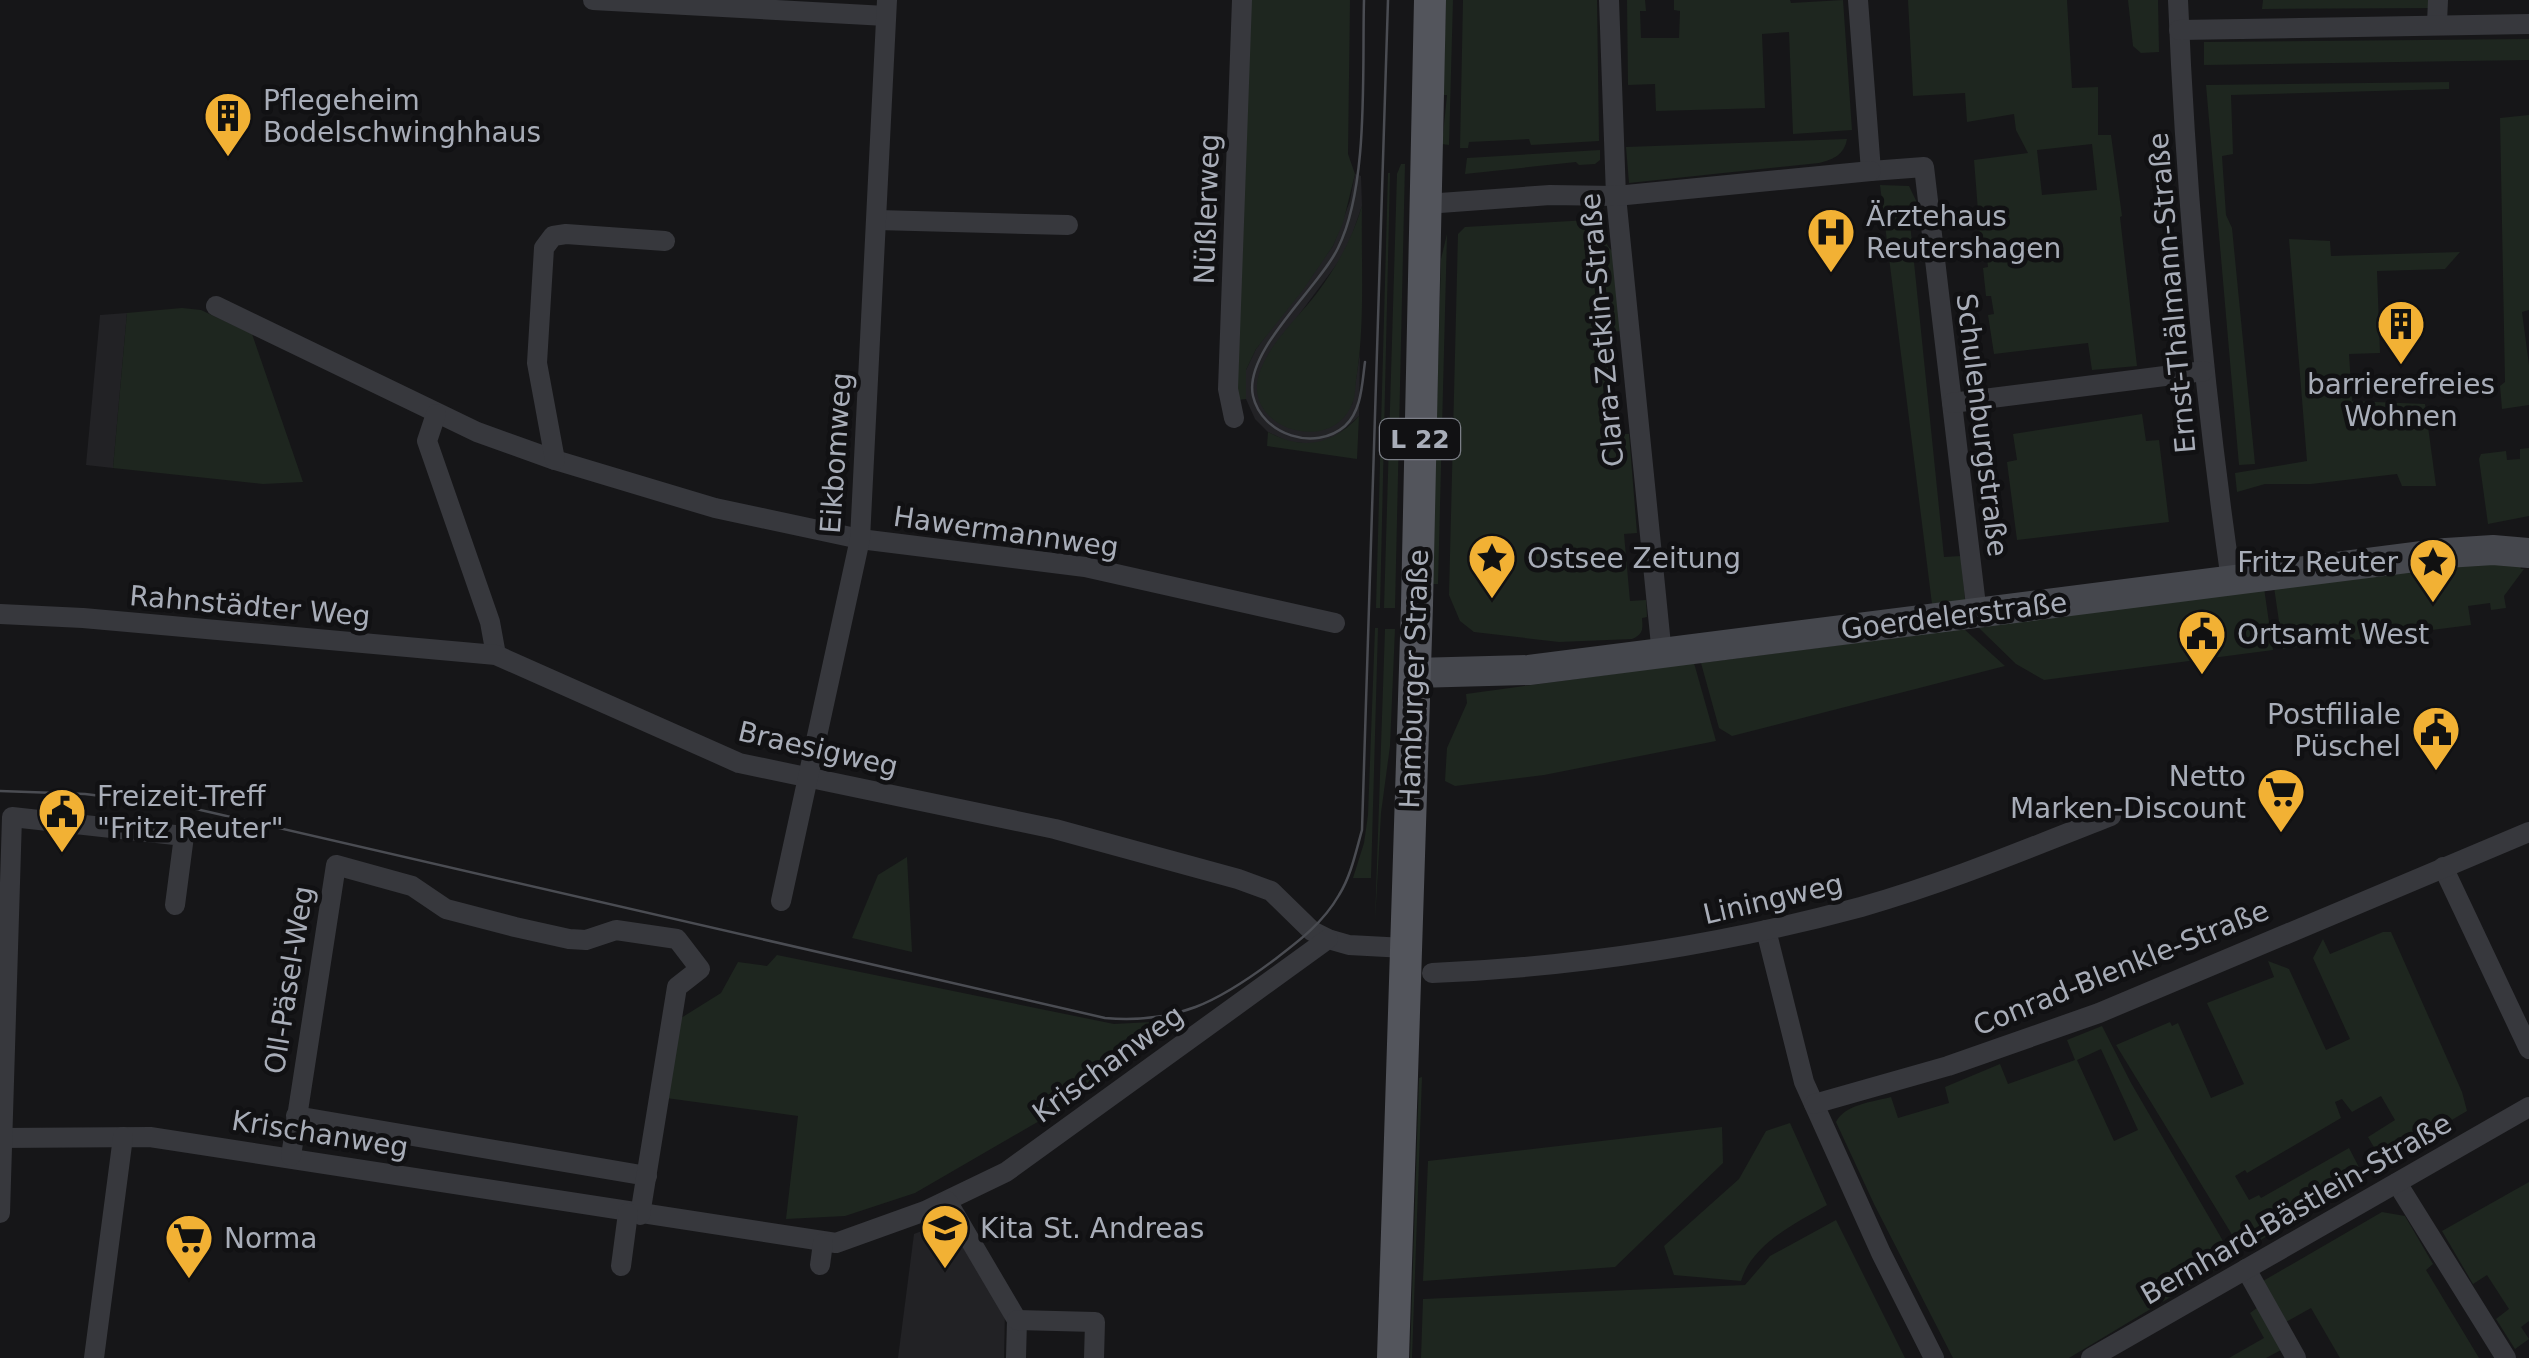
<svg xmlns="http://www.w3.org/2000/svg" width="2529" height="1358" viewBox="0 0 2529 1358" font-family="'DejaVu Sans',sans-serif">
<rect width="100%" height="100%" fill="#161618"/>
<g fill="#222225">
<path d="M1355,174L1361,176L1362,206L1346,252L1268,356L1352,405L1360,353L1359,416L1333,439L1315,444L1289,442L1268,432L1255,419L1246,399V370L1256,349L1333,246L1350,201Z"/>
<path d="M127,313L113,468L86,465L100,315Z"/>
<path d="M950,1220L1005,1309L1004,1358H898L914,1234Z"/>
</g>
<g fill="#1e261f" fill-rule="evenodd">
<path d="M1242,0H1350L1348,154L1355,174L1343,223L1333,246L1303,290L1256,349L1246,370V399L1229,401Z"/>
<path d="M1446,0H1453L1449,145L1442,144L1447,95H1443Z"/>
<path d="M1463,0H1597L1599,141L1531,145L1529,139L1469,142L1468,148H1460Z"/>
<path d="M1627,0H1645L1646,11H1640L1641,38H1679L1680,11L1674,10V0H1790L1791,3L1843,0L1852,130L1793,134L1789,32L1762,34L1765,108L1656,111L1655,84L1628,85Z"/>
<path d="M1908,0H2067L2072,88L2098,87V135H2111L2122,216L2120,217L2137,366L2092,370L2088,343L1994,354L1988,315L1994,314L1991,296H1986L1983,268L1988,267L1986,249H1981L1974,160L2028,153L2016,130L2014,114L1967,122L1965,93L1913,96ZM2092,144L2097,190L2042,195L2037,150Z"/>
<path d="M2128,0H2158L2159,52L2141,53L2133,46Z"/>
<path d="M2263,0H2438L2437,8L2262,9Z"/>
<path d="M2529,39V60L2204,65V42Z"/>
<path d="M2449,82V89L2231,95L2233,154L2222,156L2226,215L2232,228L2255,464L2239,465L2206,85Z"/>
<path d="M2529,115V310L2522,312L2529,365V405L2502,409L2500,386L2505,382L2500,118Z"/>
<path d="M1847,139C1844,155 1834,159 1819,163L1629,183L1626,147Z"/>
<path d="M1600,150V160L1595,164L1579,165L1576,162L1465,174L1467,158Z"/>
<path d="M1401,164H1405L1395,608H1384L1397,174Z"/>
<path d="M1388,173H1390L1380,608H1376Z"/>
<path d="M1880,185L1909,186L1921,211L1909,213L1944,557L1961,556L1965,600L1932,604Z"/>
<path d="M1362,206C1361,262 1365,319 1357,374C1355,383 1356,396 1352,404C1332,456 1242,429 1259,374C1269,343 1297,319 1317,293C1337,266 1352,239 1362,206Z"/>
<path d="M1588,220C1606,232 1602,244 1616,254L1622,331L1609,332L1616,434H1629L1637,533L1624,534L1630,601L1646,600L1647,617L1642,618C1643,630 1643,634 1632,639L1559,642L1474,632L1460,621L1449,595L1458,234L1465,227Z"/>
<path d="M1447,234L1438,584H1432L1441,259Z"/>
<path d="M2289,239L2330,241L2331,256L2460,252L2445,269L2377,271L2380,353L2349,354L2352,401L2425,404L2436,486H2402L2397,474L2311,484H2265L2237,492L2235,473L2307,461Z"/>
<path d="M182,308L201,310L252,334L303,482L263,484L113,468L127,313Z"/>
<path d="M2142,414L2146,441L2159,440L2169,522L2017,540L2007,462L2017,460L2013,434Z"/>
<path d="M1359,416L1357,459L1267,446L1268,432C1303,451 1333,445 1359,416Z"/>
<path d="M2529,448V516L2488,524L2479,459L2481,454L2506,451L2507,460L2520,459V449Z"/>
<path d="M2519,560L2521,569H2524L2504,596L2506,608L2491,610L2490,603L2468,606L2471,625L2283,649L2274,587Z"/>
<path d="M2264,588L2273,650L2044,680L2016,664L1978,627Z"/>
<path d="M1375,628H1378L1371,878H1353L1364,843L1368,815Z"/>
<path d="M1385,629H1395L1390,746L1381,813L1375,922Z"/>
<path d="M1964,629L2005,666L1732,736L1719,728L1701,663Z"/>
<path d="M1694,663L1716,741L1544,775L1455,786L1445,781L1447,748L1467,703L1466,694Z"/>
<path d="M907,857L912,952L852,938L878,875Z"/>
<path d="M2383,932H2391L2462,1092L2467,1111L2382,1161L2368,1137L2395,1120L2381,1096L2352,1112L2342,1099L2335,1102L2341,1118L2247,1173L2245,1170L2235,1176L2249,1200L2259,1195L2261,1198L2349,1148L2365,1179L2242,1251L2116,1045L2170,1022L2172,1026L2178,1023L2211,1098L2244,1084L2207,1003L2274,977L2268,961L2289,969L2326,1050L2350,1039L2313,958L2323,939L2330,954Z"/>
<path d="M777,955L1114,1024L1189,1020L1053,1113L915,1193L845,1216L786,1219L798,1116L666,1098L681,1018L721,993L738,962L767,966Z"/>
<path d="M2102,1026L2131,1083L2230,1253L2229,1262L2069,1358H1953L1874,1204L1836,1122C1845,1104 1873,1102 1891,1097L1898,1118L1949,1103L1945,1087L2000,1064L2008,1084L2075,1060L2067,1040ZM2101,1049L2138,1130L2114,1141L2077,1060Z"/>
<path d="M1422,1077L1412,1358H1410L1419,1078Z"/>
<path d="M1790,1123L1827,1205C1796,1223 1752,1244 1741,1281L1674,1275L1664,1246L1739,1179L1766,1131Z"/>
<path d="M1722,1127L1723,1163L1615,1267L1423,1281L1428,1161Z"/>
<path d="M2529,1182V1321L2521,1327L2529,1339L2515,1349L2496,1319L2509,1309L2487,1275L2473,1284L2442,1231Z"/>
<path d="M2382,1212L2405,1216L2433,1264L2426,1270L2479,1358H2340L2311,1308L2286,1322L2263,1281Z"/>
<path d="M1836,1220L1905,1358H1421L1423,1299L1745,1285L1770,1256Z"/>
<path d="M2257,1308L2281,1350L2266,1358H2229L2264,1338L2250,1313Z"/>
</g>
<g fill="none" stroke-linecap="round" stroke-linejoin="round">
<g stroke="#37383d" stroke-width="20">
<path d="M593,0L886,16"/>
<path d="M1609,0L1616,196L1662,655"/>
<path d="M1858,0L1871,171L1924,167L1977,614"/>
<path d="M2178,0C2186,194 2203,387 2231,580"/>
<path d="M2437,23L2438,0"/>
<path d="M2179,30L2529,24"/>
<path d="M1426,204L1550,195L1616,196L1871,171"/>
<path d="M877,220L1068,225"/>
<path d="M216,306L477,432L555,460L715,508L860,539L1085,567L1335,623"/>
<path d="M1952,403L2204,371"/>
<path d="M436,414L427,441L490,622L496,655"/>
<path d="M1234,418L1228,389L1242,0"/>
<path d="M555,460L537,363L544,248L553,236L566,234L665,241"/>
<path d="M0,614L83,618L496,655L739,763L1055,829L1238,879L1271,891L1312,931L1328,939L1349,945L1405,948"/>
<path d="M2443,867L2529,1049"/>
<path d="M781,901L860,539L887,0"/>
<path d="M1766,930L1804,1082L1881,1253L1934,1358"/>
<path d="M1432,973C1578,967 1720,945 1861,907C1946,883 2029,848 2111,816"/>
<path d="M1814,1104L1948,1066L2099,1013L2529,832"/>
<path d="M296,1116L647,1176"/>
<path d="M0,1138L150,1137L836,1243L925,1211L1006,1172L1328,939"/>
<path d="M291,1156L336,865L412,886L446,909L515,927L569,939L586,940L616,930L677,939L700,969L677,987L640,1215"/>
<path d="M2397,1183L2506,1358"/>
<path d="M947,1201L1017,1320L1016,1358"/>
<path d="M0,1213L12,817L184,836L175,905"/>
<path d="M820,1265L823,1243"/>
<path d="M621,1266L628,1213"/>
<path d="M2246,1269L2296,1358"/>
<path d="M1017,1320L1095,1322L1094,1358"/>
<path d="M94,1358L123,1137"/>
<path d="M2091,1358L2529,1107"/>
</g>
<path stroke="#45474d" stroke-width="30" d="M1414,673L1529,670L2446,553L2493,550L2529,553"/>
<path stroke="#53555c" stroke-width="32" d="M1393,1358L1417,605L1430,0"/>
<g stroke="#4a4c52" stroke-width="2.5">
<path d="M1364,0C1362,71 1369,186 1338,248C1319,288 1243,351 1253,396C1262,435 1315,452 1345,426C1362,410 1362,383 1365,362"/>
<path d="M0,791L85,794L183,806L1105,1018C1177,1024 1218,1002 1274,960C1299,941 1323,923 1339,895C1351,876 1356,851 1362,830L1388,0"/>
</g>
</g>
<defs>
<g id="building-pin" transform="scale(2.5)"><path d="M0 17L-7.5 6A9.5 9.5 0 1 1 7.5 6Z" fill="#f2b134" stroke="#111113"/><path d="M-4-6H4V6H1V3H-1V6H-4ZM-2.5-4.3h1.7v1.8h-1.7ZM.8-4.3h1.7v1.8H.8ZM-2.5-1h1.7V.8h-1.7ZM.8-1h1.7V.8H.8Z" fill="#111"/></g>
<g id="hospital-pin" transform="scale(2.5)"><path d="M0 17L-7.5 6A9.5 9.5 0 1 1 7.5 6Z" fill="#f2b134" stroke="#111113"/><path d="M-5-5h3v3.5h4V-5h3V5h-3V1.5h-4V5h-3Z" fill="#111"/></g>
<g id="sight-pin" transform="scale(2.5)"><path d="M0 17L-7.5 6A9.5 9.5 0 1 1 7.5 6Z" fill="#f2b134" stroke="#111113"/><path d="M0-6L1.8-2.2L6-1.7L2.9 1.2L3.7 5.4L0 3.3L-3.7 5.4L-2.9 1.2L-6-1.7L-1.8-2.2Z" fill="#111"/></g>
<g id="civic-pin" transform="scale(2.5)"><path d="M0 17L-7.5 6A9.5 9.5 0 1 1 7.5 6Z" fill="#f2b134" stroke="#111113"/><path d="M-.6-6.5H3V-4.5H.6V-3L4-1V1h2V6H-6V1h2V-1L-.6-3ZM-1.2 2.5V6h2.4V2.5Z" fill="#111"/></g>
<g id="supermarket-pin" transform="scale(2.5)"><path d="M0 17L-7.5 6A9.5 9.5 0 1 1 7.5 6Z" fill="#f2b134" stroke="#111113"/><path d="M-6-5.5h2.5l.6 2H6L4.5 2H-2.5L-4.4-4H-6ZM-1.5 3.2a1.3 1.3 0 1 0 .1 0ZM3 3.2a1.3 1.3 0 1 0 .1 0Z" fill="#111"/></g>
<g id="school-pin" transform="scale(2.5)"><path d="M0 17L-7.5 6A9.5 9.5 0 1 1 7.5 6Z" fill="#f2b134" stroke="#111113"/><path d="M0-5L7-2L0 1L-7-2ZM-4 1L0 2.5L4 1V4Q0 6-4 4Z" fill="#111"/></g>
</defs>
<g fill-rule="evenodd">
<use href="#building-pin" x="228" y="116"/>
<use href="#hospital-pin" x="1831" y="232"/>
<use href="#building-pin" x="2401" y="324"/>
<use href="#sight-pin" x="1492" y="558"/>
<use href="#sight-pin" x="2433" y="562"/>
<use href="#civic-pin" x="2202" y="634"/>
<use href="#civic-pin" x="2436" y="730"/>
<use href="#supermarket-pin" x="2281" y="792"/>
<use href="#civic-pin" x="62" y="812"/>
<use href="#school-pin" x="945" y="1228"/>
<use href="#supermarket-pin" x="189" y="1238"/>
</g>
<g text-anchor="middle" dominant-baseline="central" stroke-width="9" stroke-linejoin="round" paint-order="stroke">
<rect fill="#111113" stroke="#7b7e86" stroke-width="2.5" x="1380" y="419" width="80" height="40" rx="8"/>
<g font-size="25" font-weight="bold" fill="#a8adb8">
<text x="1420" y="439">L 22</text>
</g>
<g font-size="28" fill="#a8adb8" stroke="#111113" text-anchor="start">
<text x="263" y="100">Pflegeheim<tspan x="263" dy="32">Bodelschwinghhaus</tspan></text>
<text x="1866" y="216">Ärztehaus<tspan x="1866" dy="32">Reutershagen</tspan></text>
<text x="2401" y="384" text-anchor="middle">barrierefreies<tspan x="2401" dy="32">Wohnen</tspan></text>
<text x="1527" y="558">Ostsee Zeitung</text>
<text x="2398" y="562" text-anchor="end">Fritz Reuter</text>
<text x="2237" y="634">Ortsamt West</text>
<text x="2401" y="714" text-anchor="end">Postfiliale<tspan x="2401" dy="32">Püschel</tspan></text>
<text x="2246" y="776" text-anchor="end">Netto<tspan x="2246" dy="32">Marken-Discount</tspan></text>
<text x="97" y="796">Freizeit-Treff<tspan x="97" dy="32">"Fritz Reuter"</tspan></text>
<text x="980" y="1228">Kita St. Andreas</text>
<text x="224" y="1238">Norma</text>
</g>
<g font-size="28" fill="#a8adb8" stroke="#111113">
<text transform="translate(1207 209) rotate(-88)">Nüßlerweg</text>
<text transform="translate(2172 293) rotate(-95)">Ernst-Thälmann-Straße</text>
<text transform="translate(1602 330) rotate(-95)">Clara-Zetkin-Straße</text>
<text transform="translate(1982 425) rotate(83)">Schulenburgstraße</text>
<text transform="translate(836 453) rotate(-86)">Eikbomweg</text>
<text transform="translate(1006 532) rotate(8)">Hawermannweg</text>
<text transform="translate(250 606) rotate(5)">Rahnstädter Weg</text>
<text transform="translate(1954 616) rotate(-7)">Goerdelerstraße</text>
<text transform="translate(1414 679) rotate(-88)">Hamburger Straße</text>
<text transform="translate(818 749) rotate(13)">Braesigweg</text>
<text transform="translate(1773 899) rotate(-13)">Liningweg</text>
<text transform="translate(2121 968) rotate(-22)">Conrad-Blenkle-Straße</text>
<text transform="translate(289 980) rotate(-81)">Oll-Päsel-Weg</text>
<text transform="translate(1108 1064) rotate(-36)">Krischanweg</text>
<text transform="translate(320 1134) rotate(9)">Krischanweg</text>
<text transform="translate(2296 1209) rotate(-30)">Bernhard-Bästlein-Straße</text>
</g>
</g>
</svg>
